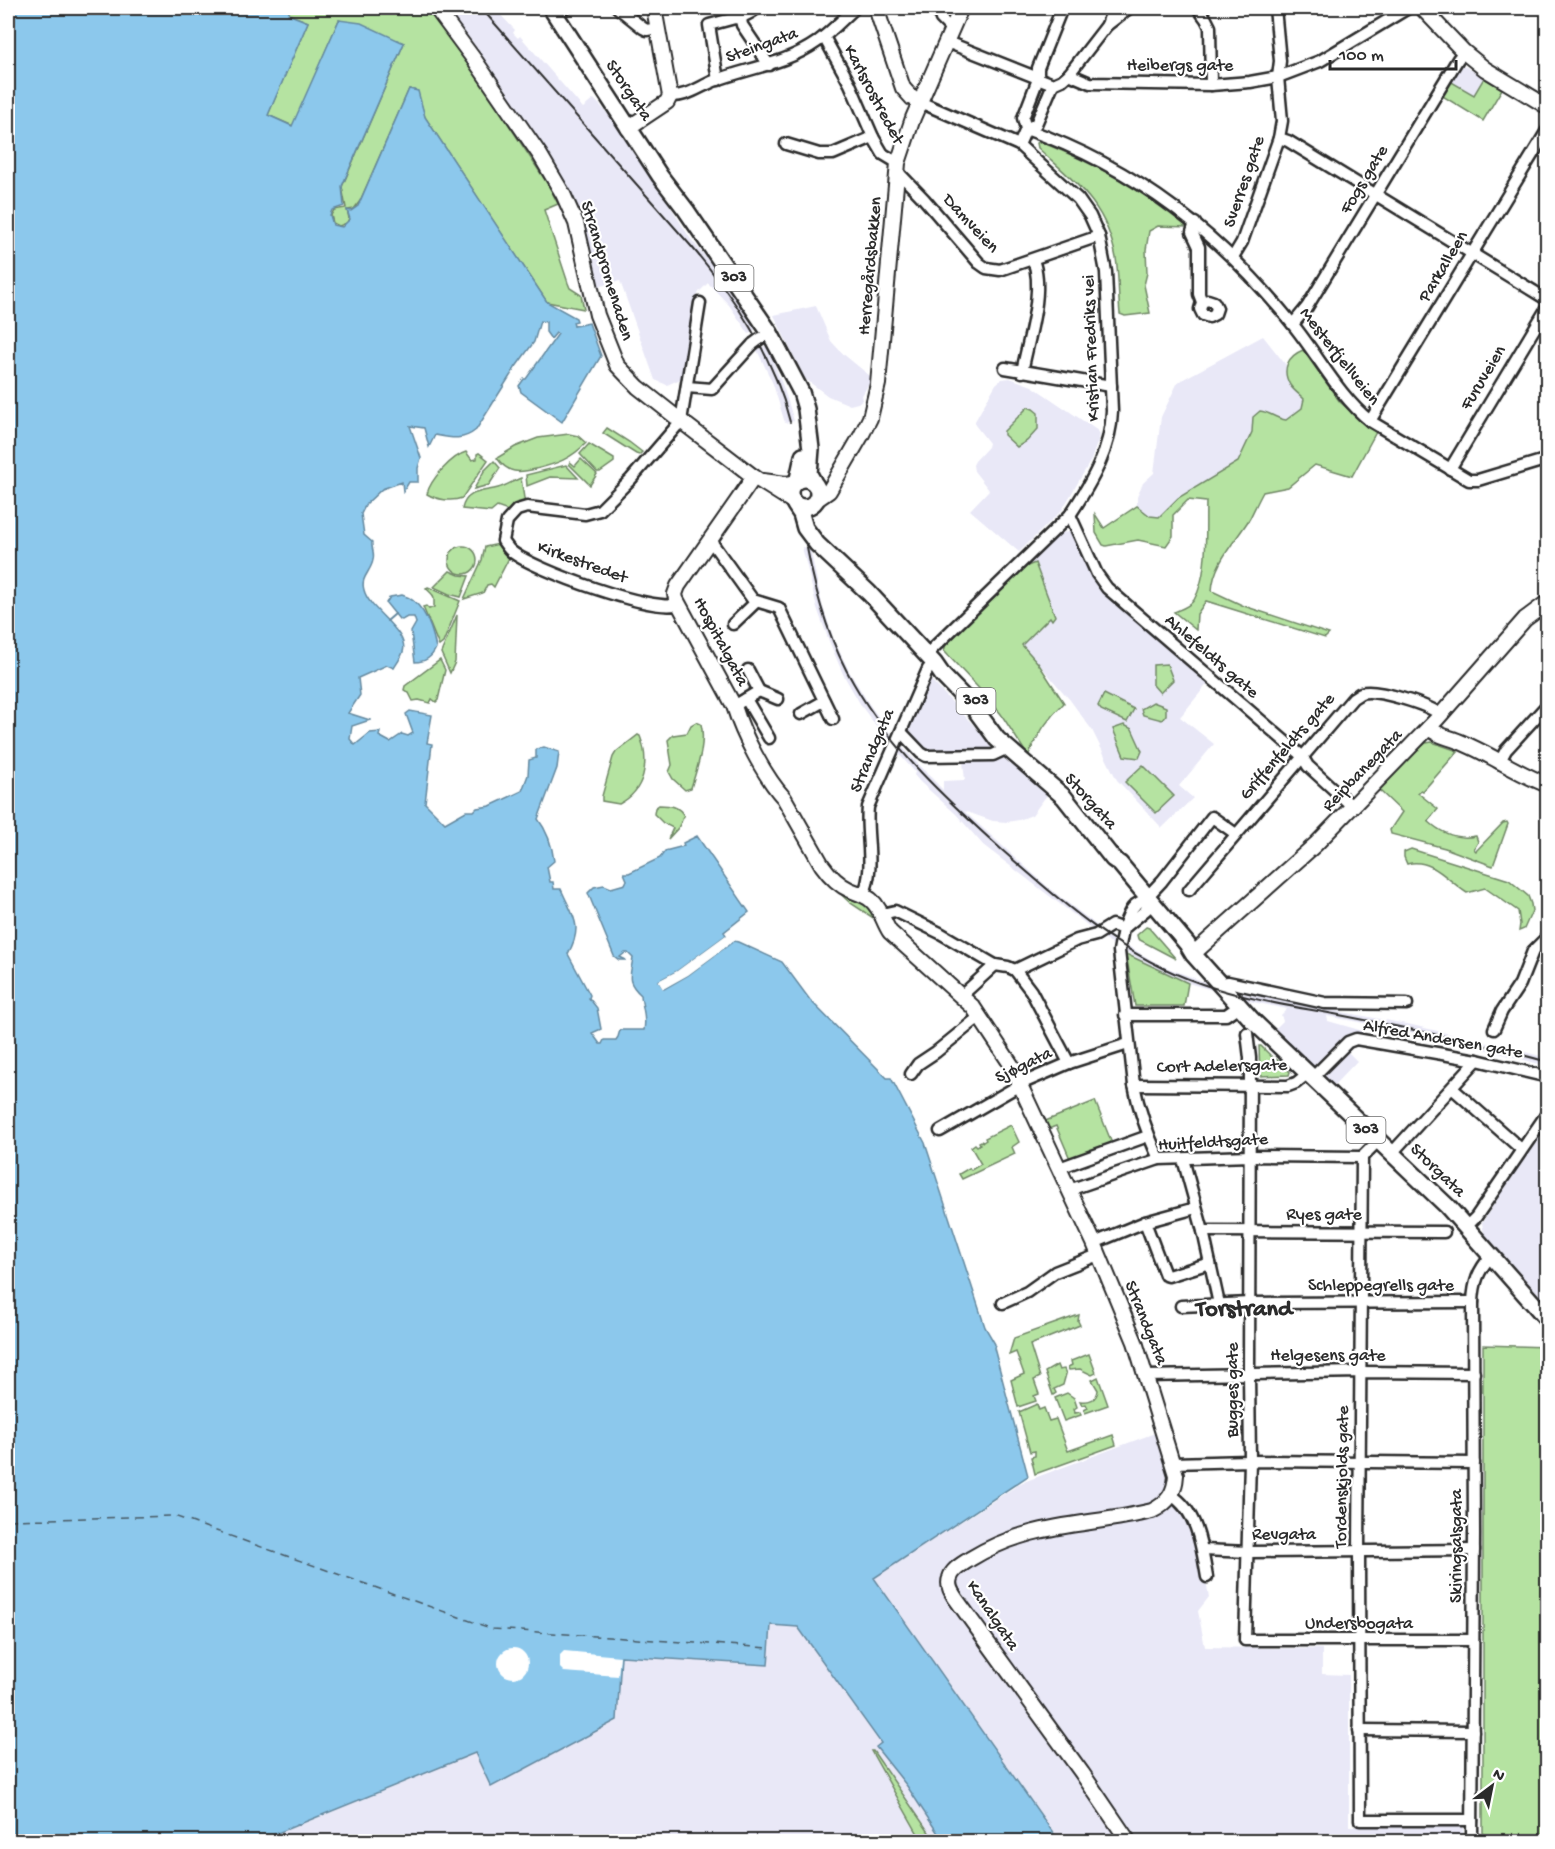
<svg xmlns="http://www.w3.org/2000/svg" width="1555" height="1849" viewBox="0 0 1555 1849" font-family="'Gochi Hand',sans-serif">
<rect width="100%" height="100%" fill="#fff"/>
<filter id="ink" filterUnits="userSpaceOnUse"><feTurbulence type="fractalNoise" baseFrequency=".0167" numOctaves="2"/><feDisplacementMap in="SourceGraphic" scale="12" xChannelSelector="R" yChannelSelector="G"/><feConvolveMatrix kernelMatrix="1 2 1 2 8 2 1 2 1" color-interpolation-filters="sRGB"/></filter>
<g filter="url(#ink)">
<g fill="#e9e8f7">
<path d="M441,8H494L515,30L513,33L518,38L520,36L583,108L594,99L600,105L626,135L690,238L724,279L757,328L749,334L729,305L708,283L699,292L697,297L685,377L667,385L655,380L620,281L597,287L577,210L566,184L472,46Z"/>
<path d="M1461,64L1502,89L1483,121L1441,95Z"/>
<path d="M816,306L831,341L842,353L870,376V382L861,397L863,399L858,403L850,405L828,396L804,378L774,315Z"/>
<path d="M1263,336L1316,403L1238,462L1178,498L1159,517L1150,516L1137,506V496L1143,483L1154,473L1161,417L1178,382Z"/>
<path d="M767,345L784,389L794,421L785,423L773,384L757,350Z"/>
<path d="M1010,378L1032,386L1098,431L1100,435L1091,460L1062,510L1019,552L970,510L989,490L974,471L973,465L975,461L988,447L989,443L975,425V421L996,384L1002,379Z"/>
<path d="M1071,532L1077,539L1101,589L1209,682L1180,717L1214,744L1179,786L1193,798L1162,828L1117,780L1092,730L1070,700L1038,663L984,606L1058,533Z"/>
<path d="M802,547L810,548L822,604L834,640L849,671L869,704L892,736L943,790V781L965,780L962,753L927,752L906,730L929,680H931L1010,764L1050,791L1032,815L1019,820L1007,822L993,821L964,811L1050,889L1109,935L1160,965L1210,984L1245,994L1412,1025L1518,1050L1547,1058V1066L1451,1040L1327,1016L1328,1021L1363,1031L1346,1050L1357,1061L1333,1086L1275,1029L1283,1021L1281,1015L1287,1009L1253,1002L1188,983L1156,969L1112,944L983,845L956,814L920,782L914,775L915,772L888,742L862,707L843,674L829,641L817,608Z"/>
<path d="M1547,1121V1304L1484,1233L1482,1223Z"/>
<path d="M1155,1433L1187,1520L1207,1586L1209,1597L1198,1611L1205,1647L1322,1649V1674L1349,1675V1826H1463V1841H1060L874,1578L1021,1483Z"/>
<path d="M771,1625L798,1627L881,1744L876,1747L907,1786L943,1841L258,1842L475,1753L491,1786L618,1676L620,1656L768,1665Z"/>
</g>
<g fill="#b5e3a1" stroke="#708766" stroke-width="1.5">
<path d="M291,8H313L321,11L323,8H427L458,46L507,115V122L549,186L558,204L544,210L568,283L570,288L581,295L584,309L547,302L425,117L417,91L409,89L360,201L354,209L347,210L349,218L347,223L339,226L333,223L331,215L334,210L346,208L342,187L404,43L339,20L293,126L268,115L308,22L288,14Z"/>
<path d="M1484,78L1502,89L1483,121L1441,95L1450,81L1474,95Z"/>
<path d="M1039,142C1052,146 1065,152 1078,158C1117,176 1153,199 1187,227L1158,226L1149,231L1146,250L1147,273L1144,285L1150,313L1125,316L1120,314C1118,295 1119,277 1116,258C1106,204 1076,183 1038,148L1037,143Z"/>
<path d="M1303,350L1340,402L1376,432L1352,476L1315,465L1288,487L1263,492C1258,501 1254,510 1250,518C1236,541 1213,563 1212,591L1244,606L1329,634L1325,638L1206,601L1197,614L1196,630L1174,612C1181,609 1189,607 1194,600C1209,574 1205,531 1206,502L1188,500L1173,515V536L1166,546L1138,540L1106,546L1103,545L1096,533L1095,514L1104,528L1137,506L1150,516L1159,517L1178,498L1238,462L1252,432L1253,417L1260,411C1270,412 1276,419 1286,420L1302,408L1304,399C1300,395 1293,390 1290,385C1281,369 1288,356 1303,350Z"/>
<path d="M1028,407L1033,409L1038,413V429L1027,441L1017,447L1004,435V431Z"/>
<path d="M607,428L629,442L642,452L639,455L636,454L606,435L603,433Z"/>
<path d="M569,434L578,436L586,443C571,459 556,464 536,469C519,473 508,474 497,458L515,447L538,438Z"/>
<path d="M589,444L614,459V462L600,472H597L580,454Z"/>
<path d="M466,452L472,460L477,459V454L479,453L488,460L462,498C452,502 437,500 427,494C430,480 452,456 466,452Z"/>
<path d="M581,459L597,474L590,485L569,464L570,462L575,466Z"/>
<path d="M494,461L500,468L489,485L474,489L484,471Z"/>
<path d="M566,465L578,478L550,477L527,486L526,475Z"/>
<path d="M521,478L525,505L508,511L497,507L491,512L462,509C466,490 483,492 498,488C506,486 513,481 521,478Z"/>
<path d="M499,544L510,556L494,587L491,584L487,585L483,593L464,599L482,560L485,547Z"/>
<circle cx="463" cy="560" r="14"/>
<path d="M1035,563L1055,616L1052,620L1050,617L1022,645L1038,663L1064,703C1049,717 1036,737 1028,756L1001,714L986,696L944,651L946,644L1025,567Z"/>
<path d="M450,571L459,575L469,576L461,597L449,594L434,587Z"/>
<path d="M428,587L460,601L443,643L439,646L423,607L426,606L429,609L434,607C434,593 435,598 426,588Z"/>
<path d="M457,615L455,662L450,673L441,653Z"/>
<path d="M440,660L445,670L438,700L436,702L432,699L430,703L419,700L413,701L409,693L404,690L405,686Z"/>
<path d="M1167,664L1173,680L1160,693L1153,685V665Z"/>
<path d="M1104,694L1134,709L1127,722L1101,710L1098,706Z"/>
<path d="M1153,702L1166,707V715L1162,720L1143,715L1141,709Z"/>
<path d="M696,722L701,724C706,744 697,768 691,788L685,790L673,779L669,772L672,765L668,740L673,735L687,733L691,725Z"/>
<path d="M1124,725L1132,729L1142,751L1139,758L1124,756L1113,729Z"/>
<path d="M638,735L640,736C650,762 645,791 619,804L602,801V796L613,757L616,752Z"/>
<path d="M1432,742L1458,751L1423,791L1421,790L1418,793L1438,809L1428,821C1442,834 1457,840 1476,836L1478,842L1474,849L1476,851L1503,823L1507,822L1508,824L1493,866L1445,848L1391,834L1390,830L1402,812L1379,790L1420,748L1426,743Z"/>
<path d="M1143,765L1174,796L1156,813L1125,782Z"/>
<path d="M659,805C670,805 679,806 684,816L678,828L668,839L673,828L663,823L654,814L655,808Z"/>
<path d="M1411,849L1509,880L1528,896L1531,904L1532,911L1524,929L1519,931L1520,924L1518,911L1485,888L1467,893C1449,882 1432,857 1407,864L1404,857V852Z"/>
<path d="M829,883L867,901L878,921L849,902Z"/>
<path d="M1146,927L1149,928L1176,959L1138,939L1137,935Z"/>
<path d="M1126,954L1188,983L1184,1006H1135Z"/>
<path d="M1259,1046H1261L1272,1057L1279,1061L1277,1064L1282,1069L1284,1066L1290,1072L1289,1075L1260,1076Z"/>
<path d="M1095,1101L1113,1146L1071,1161L1056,1126L1046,1130L1043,1122Z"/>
<path d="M1011,1125L1019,1142L1012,1147L1015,1154L962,1179L959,1174L969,1168L971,1170L981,1164L971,1147L975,1144L977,1146L980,1144L979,1142L981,1141L983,1142L986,1140L985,1138Z"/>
<path d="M1079,1315L1078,1321L1080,1325L1030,1345L1040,1377L1034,1380L1039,1394L1034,1396L1036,1401L1018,1407L1011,1380L1024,1374L1016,1352L1009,1355L1014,1338Z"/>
<path d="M1483,1345L1547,1347V1841H1483Z"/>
<path d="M1089,1354L1096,1373L1092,1375L1080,1369L1069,1370L1068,1367L1072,1365L1071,1361Z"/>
<path d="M1057,1365L1059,1370L1064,1369L1066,1374L1063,1385L1054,1389L1056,1393L1053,1395L1045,1372Z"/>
<path d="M1098,1377L1108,1405L1085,1413L1084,1410L1088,1408L1086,1404L1082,1405L1080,1401C1089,1402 1097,1400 1098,1390L1092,1380Z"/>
<path d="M1067,1393L1074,1398L1077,1407L1074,1409L1075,1413L1080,1412L1081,1415L1064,1421L1055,1398Z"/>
<path d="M1037,1404L1039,1410L1044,1408L1049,1421L1056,1419L1068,1451L1113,1435L1116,1445L1035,1474L1031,1457L1035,1456V1451L1030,1452L1019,1412Z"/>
<path d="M871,1751H873L935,1841H922Z"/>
</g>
<g fill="#8cc8ec" stroke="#65899f" stroke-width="1.5">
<path d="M8,8H291L288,14L308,22L268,115L292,126L339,20L361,23L404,43L342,186L344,206L332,210L330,215L333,225L342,227L350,219L347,210L351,211L358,206L409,89L418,91L425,117L547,302L576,318L577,321L573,322L574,326L589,323L601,356L562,422L521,392L519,386L524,379H526L558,334L556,333L551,339L546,332V322L540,321L534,342L515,368L476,430C463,441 451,438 435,435L429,447L424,428L410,426L421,458L418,468V482H409L403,492L402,482L382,489L366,504L361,514L364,535L372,542C371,548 375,553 373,560C371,572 360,577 364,590C369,611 410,632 403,652C401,658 397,663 394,668L387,665L358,678L360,695L348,713L370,720L352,726L350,739L355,745L370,733L380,732L379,736L390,742L402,734L408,736L413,733L406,714L410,711L432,715L427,743L432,744L425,803L445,823L466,811H474L477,808L490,806L522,791L528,775L529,760L536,758V749L544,747L559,752L557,768L538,819C548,832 552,845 554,861L547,867L550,882H553L554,889H561C573,917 584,925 568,954L590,995L589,998L597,1008L601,1029L592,1033L600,1044H602L604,1040H616L618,1037L620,1030H644C647,1016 642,1008 641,995C626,981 630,977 633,958L628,953H625L620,957L626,960H619L614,956L588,893L594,887L604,885L611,888L625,884L627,880L624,873H629L660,858L665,851L684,846L683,843L697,836L749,912L724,932L726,935L677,971L658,981L664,989L688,975L734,941L738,942L782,962L810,1000L887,1078H891L925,1143L985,1327L995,1344L994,1348L1028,1476L874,1578L1059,1841H943L907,1786L876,1747L881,1743L798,1627L771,1625L768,1665L621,1656L617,1720L491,1787L475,1753L258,1841L8,1842Z"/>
<path d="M402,595C423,601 432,627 436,648C432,657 426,662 415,662L411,632L416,623L414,617H407L402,620L399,619L386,603L390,597Z"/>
</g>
<g fill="#fff">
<path d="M726,935L728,938L679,973L662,982L664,985L686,972L732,939L734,941L688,975L663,989L658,981L677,971Z"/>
<circle cx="513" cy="1663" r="15"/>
<path d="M564,1651L620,1656L618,1676L564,1672L560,1668V1655Z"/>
</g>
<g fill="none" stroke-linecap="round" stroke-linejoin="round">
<path stroke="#65899f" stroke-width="2" d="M387,621L395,614"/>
<path stroke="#485a65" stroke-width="1.5" stroke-dasharray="8 6" stroke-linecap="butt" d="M8,1520L174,1516L493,1629L769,1648"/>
<g stroke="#2b2b2b" stroke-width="15">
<g id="street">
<path d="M618,8L643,28L647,30L658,28"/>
<path d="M756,8C753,14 745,13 741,19L742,25L769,65"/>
<path d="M937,8L941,19L952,30"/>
<path d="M1198,8L1206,19L1210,27L1211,85"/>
<path d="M555,15L566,8"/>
<path d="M1107,25L1113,8"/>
<path d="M824,37L850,84L873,137L883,154L898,163"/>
<path d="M947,42L1053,84L1062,80L1069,74L1090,83L1211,85L1250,82L1278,77L1320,61L1408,8"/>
<path d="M1069,74L1107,25L1129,8"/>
<path d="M718,80L709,25L735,18L741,19"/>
<path d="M670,96C687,97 699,87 714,81C748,68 786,64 817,42C831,32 843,19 855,8"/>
<path d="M920,102L1019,145L1078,199L1090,216L1099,236L1106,272L1112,411C1111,450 1091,483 1070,515L926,655"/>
<path d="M1026,129C1137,168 1221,235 1294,326C1319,357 1339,396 1370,421L1469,480H1478L1548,459"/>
<path d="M1026,129L1036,124L1053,84"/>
<path d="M1279,138L1288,141L1548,300"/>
<path d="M786,144L819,154H833L873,137"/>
<path d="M1019,145L1026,129L1023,118L1038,79V68L1062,8"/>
<path d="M897,171L924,199L979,263L986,268L1000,270L1099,236"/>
<path d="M1195,223L1192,232L1199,247V294L1202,302L1208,300L1214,302L1217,308L1215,314L1209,317L1203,315L1200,309L1202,302"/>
<path d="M1233,257L1242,242L1279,138L1282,121L1278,77L1280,61L1275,8"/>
<path d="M1293,324L1307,307L1458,59L1464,52"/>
<path d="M1005,368L1111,386"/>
<path d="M1022,372C1028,340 1045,290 1033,260"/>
<path d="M687,387L712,389L753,344"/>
<path d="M1370,421L1548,129"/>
<path d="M1450,469L1548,306"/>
<path d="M1070,515L1097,574L1107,588L1302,756L1308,766L1353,807"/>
<path d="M710,540L753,600L779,608L833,719"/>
<path d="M679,604C655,614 535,570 512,552C508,549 506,545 503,541L507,521L517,510L527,507L585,514L600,510L631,479L681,421L700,303"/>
<path d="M733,624L756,602"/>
<path d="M759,691L778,699"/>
<path d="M746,699L769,738"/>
<path d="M734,706L759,691L748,670"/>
<path d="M801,714L824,701"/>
<path d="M901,732L921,753L926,756L993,755L1008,748"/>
<path d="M1499,763L1506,750L1548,704"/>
<path d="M1189,890L1353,698C1355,697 1359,694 1361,693C1376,688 1429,705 1441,715"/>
<path d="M863,895C876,868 865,836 868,807L928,669L934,663"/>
<path d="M1147,897L1162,881L1212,817L1236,834"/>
<path d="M882,914L895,911L940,933L995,965L1008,967L1015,970L1031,991L1069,1063"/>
<path d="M1015,970L1077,940L1096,935L1112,925L1123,929C1128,915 1132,900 1149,900L1147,909L1123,929L1119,951L1134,1085C1139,1111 1148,1135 1159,1159"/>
<path d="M1219,983L1228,982L1325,1003L1407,1004"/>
<path d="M960,997L995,965"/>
<path d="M1125,1015H1226L1239,1006"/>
<path d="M1494,1029L1502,1011L1520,984L1533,951L1548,936"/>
<path d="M1247,1033L1250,1058L1249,1373L1250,1461L1245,1640H1473"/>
<path d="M911,1074L918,1064L936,1052L979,1017"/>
<path d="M1312,1078L1348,1042L1356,1039L1477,1060L1548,1077"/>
<path d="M1134,1085L1288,1086L1296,1083L1307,1074"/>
<path d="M1452,1088L1521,1149"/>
<path d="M940,1131L1025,1082L1069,1063L1128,1044"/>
<path d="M1378,1141L1362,1157L1359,1552L1360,1820H1472"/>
<path d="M1391,1154L1477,1060"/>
<path d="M1183,1159L1203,1231L1219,1304"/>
<path d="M1059,1168L1148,1136"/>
<path d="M1069,1190L1159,1159L1250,1156L1362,1157"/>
<path d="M1145,1222L1165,1275L1168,1276L1210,1263"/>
<path d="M1466,1227L1476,1217L1548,1112"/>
<path d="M1203,1231L1444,1232"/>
<path d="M1094,1243L1145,1222L1196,1208"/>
<path d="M1003,1303L1027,1292L1055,1272L1098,1255"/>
<path d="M1181,1306L1250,1303L1473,1302"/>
<path d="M1147,1376L1361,1372L1474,1373"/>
<path d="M1172,1463L1250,1461L1474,1463"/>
<path d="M1171,1495C1198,1511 1202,1549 1207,1577"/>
<path d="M1203,1550L1249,1552L1474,1550"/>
<path d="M1359,1730L1473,1731"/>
<path d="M1472,1842L1474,1534L1473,1302C1474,1282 1478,1271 1491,1256"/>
</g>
</g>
<g stroke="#2b2b2b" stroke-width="18">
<g id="secondary">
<path d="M436,8L476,62L540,155L563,194L576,223L597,315L617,365L638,387L681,421L754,477L792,501"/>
<path d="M876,8L903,88L912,98L920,102"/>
<path d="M1422,8L1464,52L1485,69L1548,107"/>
<path d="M628,128L667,102L670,96L654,8"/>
<path d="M754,477L678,586L675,594L676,599L734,706C743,735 764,776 784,798L822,865C829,875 839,885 850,890C857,893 865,895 871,900C881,908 883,922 890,932L973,1007L1016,1072L1020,1085L1094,1243L1135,1342L1176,1475C1175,1493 1168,1503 1152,1511C1085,1527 1032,1521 970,1559C963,1564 952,1569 950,1578C947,1586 952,1593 956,1599L1082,1773L1129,1842"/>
<path d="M763,481L786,484L793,483"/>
<path d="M816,500L829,491L861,436L870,418L878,384L898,163L913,118L961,8"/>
<path d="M1429,728C1440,737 1446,736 1458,741C1489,753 1516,773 1548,785"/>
<path d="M1193,954L1316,844L1437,719L1525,619L1548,602"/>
</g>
</g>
<g stroke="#2b2b2b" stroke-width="20">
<g id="primary">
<path d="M551,8L660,176L686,210L770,333L801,392L806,409L811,449L809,474L813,481"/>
<circle cx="804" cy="493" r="14"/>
<path d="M798,479L803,456"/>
<path d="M795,505L801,514L805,528L817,544L869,593L934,663L943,676L974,708L997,739L1064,797L1113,859L1120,864L1187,944L1193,954L1252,1020L1447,1206L1548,1320"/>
</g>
</g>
<use href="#street" stroke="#fff" stroke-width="10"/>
<use href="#secondary" stroke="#fff" stroke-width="14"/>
<use href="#primary" stroke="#fff" stroke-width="15"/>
<g stroke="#2b2b2b" stroke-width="2">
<path d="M481,8L691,246C735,298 774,356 790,422"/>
<path d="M807,548C816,596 829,642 854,684C892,750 947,800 1002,850C1063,904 1123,957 1202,984C1245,999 1290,1006 1334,1014C1406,1028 1477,1042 1548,1062"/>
</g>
<g stroke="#2b2b2b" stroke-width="15" stroke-linecap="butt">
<path id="street-bridge" d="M753,344L761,338"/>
</g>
<use href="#street-bridge" stroke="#fff" stroke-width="10"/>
</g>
</g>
<g text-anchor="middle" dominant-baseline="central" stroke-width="4.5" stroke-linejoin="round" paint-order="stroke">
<g fill="#fff" stroke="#6b6b6b" stroke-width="1.5">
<rect x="714.5" y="265" width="39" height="26" rx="4.5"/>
<rect x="956.5" y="688" width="39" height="26" rx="4.5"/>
<rect x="1346.5" y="1117" width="39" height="26" rx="4.5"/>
</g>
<g font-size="16" font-weight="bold" fill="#2b2b2b">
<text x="734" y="278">303</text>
<text x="976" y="701">303</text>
<text x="1366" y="1130">303</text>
</g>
<g font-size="18" fill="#2b2b2b" stroke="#fff">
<text transform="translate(762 46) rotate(-20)">Steingata</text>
<text x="1180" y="66">Heibergs gate</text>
<text transform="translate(628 91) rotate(56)">Storgata</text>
<text transform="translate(873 95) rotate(62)">Karlsrostredet</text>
<text transform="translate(1365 180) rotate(-59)">Fogs gate</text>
<text transform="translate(1245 182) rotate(-71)">Sverres gate</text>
<text transform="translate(970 224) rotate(47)">Damveien</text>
<text transform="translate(871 266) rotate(-85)">Herregårdsbakken</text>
<text transform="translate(1444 267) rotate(-59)">Parkalleen</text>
<text transform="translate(606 271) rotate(73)">Strandpromenaden</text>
<text transform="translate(1092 348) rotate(-92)">Kristian Fredriks vei</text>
<text transform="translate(1339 357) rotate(52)">Mesterfjellveien</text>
<text transform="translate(1484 378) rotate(-59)">Furuveien</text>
<text transform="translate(582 563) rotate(20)">Kirkestredet</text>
<text transform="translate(720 642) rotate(62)">Hospitalgata</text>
<text transform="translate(1211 657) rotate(41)">Ahlefeldts gate</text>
<text transform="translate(1288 747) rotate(-49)">Griffenfeldts gate</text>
<text transform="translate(873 751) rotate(-67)">Strandgata</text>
<text transform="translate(1363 771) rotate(-46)">Reipbanegata</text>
<text transform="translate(1090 802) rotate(48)">Storgata</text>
<text transform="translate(1443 1040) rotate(10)">Alfred Andersen gate</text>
<text transform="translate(1024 1066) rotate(-26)">Sjøgata</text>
<text transform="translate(1222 1067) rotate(-1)">Cort Adelersgate</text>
<text transform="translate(1213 1143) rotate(-3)">Huitfeldtsgate</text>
<text transform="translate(1437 1171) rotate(44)">Storgata</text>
<text x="1324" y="1215">Ryes gate</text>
<text x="1381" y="1286">Schleppegrells gate</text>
<text transform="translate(1145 1323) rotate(68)">Strandgata</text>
<text x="1328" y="1356">Helgesens gate</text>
<text transform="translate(1233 1390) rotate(-90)">Bugges gate</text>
<text transform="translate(1343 1477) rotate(-89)">Tordenskjolds gate</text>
<text x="1284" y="1535">Revgata</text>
<text transform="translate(1457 1546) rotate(-90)">Skiringsalsgata</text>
<text transform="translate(992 1616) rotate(56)">Kanalgata</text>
<text x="1359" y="1624">Undersbogata</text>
</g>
<g font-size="24" font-weight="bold" fill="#2b2b2b" stroke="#fff">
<text x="1244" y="1310">Torstrand</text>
</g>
</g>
<rect width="1555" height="1849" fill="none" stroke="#fff" stroke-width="30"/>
<rect x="15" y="15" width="1525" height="1819" fill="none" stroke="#2b2b2b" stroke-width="2" filter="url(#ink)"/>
<g transform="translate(1492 1786) rotate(32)" stroke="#ffffff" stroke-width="4.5" paint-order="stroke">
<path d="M0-4.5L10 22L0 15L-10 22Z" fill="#2b2b2b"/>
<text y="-9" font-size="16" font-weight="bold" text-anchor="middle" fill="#2b2b2b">N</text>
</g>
<path d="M1330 60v9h126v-9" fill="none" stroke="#2b2b2b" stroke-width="3"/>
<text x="1339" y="60" font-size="18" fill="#2b2b2b" stroke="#ffffff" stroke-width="4.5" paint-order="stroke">100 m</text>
</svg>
